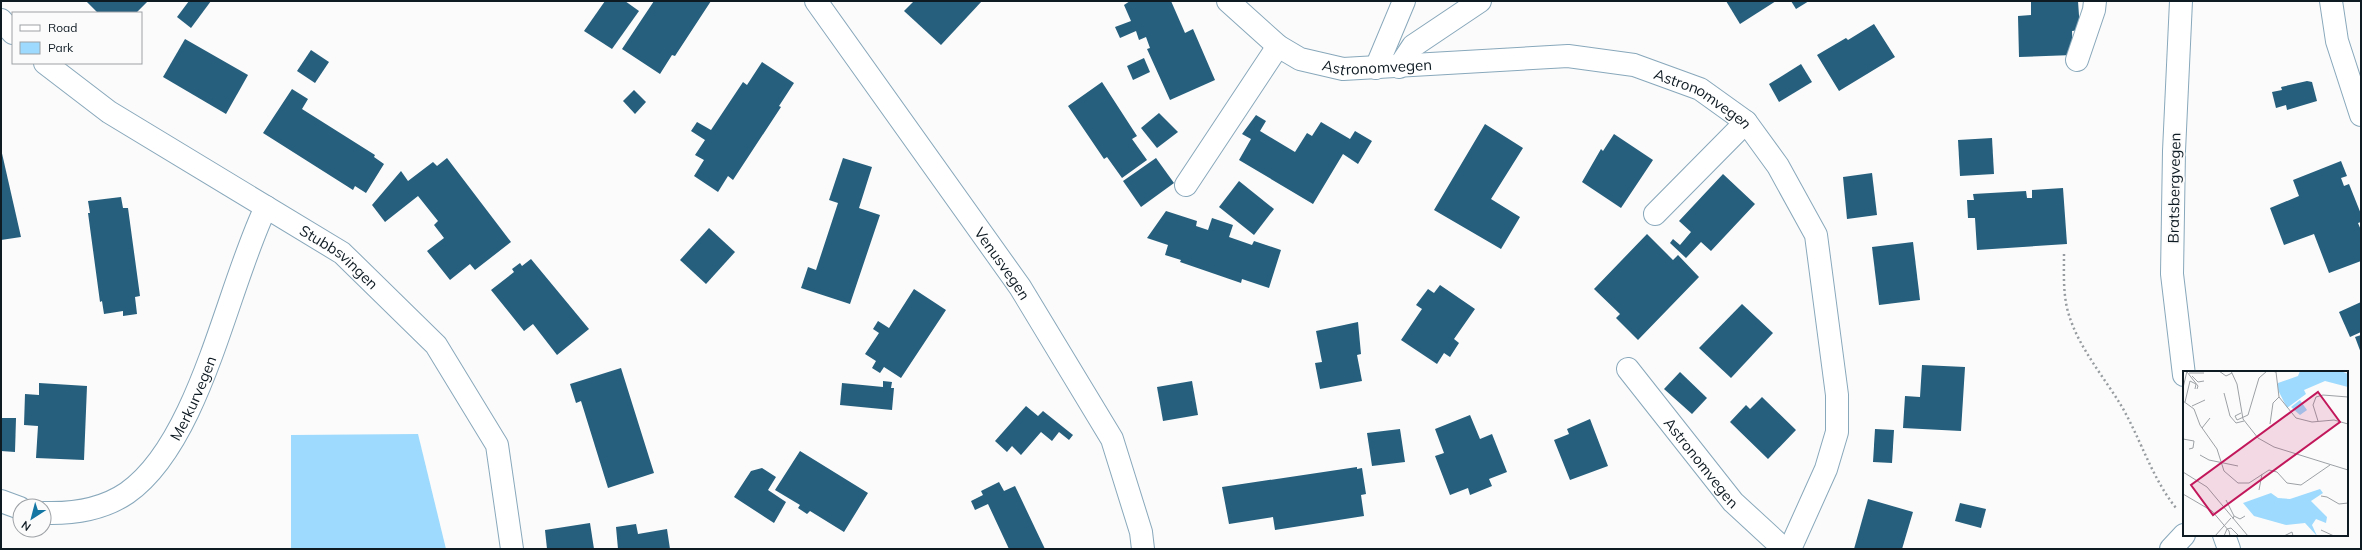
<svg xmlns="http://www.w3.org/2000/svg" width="2362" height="550" viewBox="0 0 2362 550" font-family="Mulish,sans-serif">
<rect width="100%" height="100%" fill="#fbfbfb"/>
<path fill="#9edafd" d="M418,434L446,549H291V435Z"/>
<g fill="#255f7d">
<path d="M86,1H148L136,13H96L97,12Z"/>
<path d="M189,1H211L191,28L177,17Z"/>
<path d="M605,1H625L639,11L612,49L584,31Z"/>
<path d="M654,1H711L675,56L672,55L660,74L622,49Z"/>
<path d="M914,1H982L941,45L904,11Z"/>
<path d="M1130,1H1171L1185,33L1193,29L1215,80L1170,100L1147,49L1150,48L1146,37L1139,40L1136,31L1120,38L1115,27L1131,21L1124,5Z"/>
<path d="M1726,1H1776L1740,24Z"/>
<path d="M1791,1H1809L1796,9Z"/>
<path d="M2031,1H2078L2080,30L2072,31L2073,55L2019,57L2018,16L2031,15Z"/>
<path d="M1874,24L1895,57L1839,91L1817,55L1846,38L1848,40Z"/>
<path d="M185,39L248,75L226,114L163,77Z"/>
<path d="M311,50L329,62L315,83L297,71Z"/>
<path d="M1144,58L1150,72L1133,80L1127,66Z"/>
<path d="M762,62L794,83L779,106L781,107L733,180L728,176L718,192L694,176L704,160L695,155L705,140L691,131L697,122L711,130L743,82L747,85Z"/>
<path d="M1801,64L1812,82L1779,102L1769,84Z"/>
<path d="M2307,81L2312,82L2317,101L2287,110L2286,105L2276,108L2272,92L2282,90L2281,87Z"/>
<path d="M1102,82L1137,136L1132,139L1147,160L1122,178L1107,157L1104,159L1068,106Z"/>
<path d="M292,89L308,99L302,109L375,155L374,157L384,164L366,193L355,186L353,190L263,133Z"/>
<path d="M634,90L646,102L635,114L623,101Z"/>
<path d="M1159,113L1178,132L1157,148L1141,128Z"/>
<path d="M1256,115L1266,121L1260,131L1295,152L1307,133L1312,136L1321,122L1350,139L1355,131L1372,141L1358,164L1343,154L1313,204L1239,160L1251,139L1242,134Z"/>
<path d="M1485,124L1523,148L1491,199L1520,217L1501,249L1434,210Z"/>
<path d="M1614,134L1653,160L1621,208L1582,182L1601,149L1603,151Z"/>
<path d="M1992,138L1994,174L1960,176L1958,140Z"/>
<path d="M1,149L21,237L1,240Z"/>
<path d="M447,158L511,242L475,270L470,264L450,280L427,251L444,238L434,225L438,221L418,196L385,222L372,205L401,171L408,181L433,162L437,166Z"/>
<path d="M843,158L872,167L859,208L880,215L850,304L801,288L808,267L816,270L838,203L829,200Z"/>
<path d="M1156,158L1174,183L1141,207L1123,181Z"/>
<path d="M2341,161L2347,176L2341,178L2344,186L2349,184L2361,214V222L2358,223L2361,230V261L2329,273L2314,234L2284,245L2270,208L2299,196L2293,180Z"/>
<path d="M1872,173L1877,215L1847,219L1843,177Z"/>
<path d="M1723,174L1755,204L1711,251L1701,242L1686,258L1670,243L1673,239L1680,245L1691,232L1679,221Z"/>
<path d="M1239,181L1274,209L1254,235L1219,207Z"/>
<path d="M2063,188L2067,244L1977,250L1975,218H1968L1967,200H1974L1973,194L2026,191L2027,198H2032V190Z"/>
<path d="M121,197L123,208H128L140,296L135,297L137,314L123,316V311L104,314L102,301L100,302L88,213H90L88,201Z"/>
<path d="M1166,211L1197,221L1196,226L1208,230L1212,218L1233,225L1229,237L1252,245L1254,241L1281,250L1269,288L1242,279L1241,283L1180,262L1181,260L1165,255L1168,245L1147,238Z"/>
<path d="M709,228L735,252L706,284L680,260Z"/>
<path d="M1647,234L1673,260L1678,255L1699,277L1638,340L1616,318L1620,314L1594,289Z"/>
<path d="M1913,242L1920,300L1879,305L1872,247Z"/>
<path d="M531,259L589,329L557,355L533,324L524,331L491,290L514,272L512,269L520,263L522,266Z"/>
<path d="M1440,285L1475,309L1454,339L1459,343L1450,357L1444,353L1437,364L1401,340L1422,309L1416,305L1428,289L1434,293Z"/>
<path d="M914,289L946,310L901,378L884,367L880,373L872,368L876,361L865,354L879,333L873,329L878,321L889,328Z"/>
<path d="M2361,302V332L2350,337L2339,312Z"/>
<path d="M1742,304L1773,333L1731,378L1699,348Z"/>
<path d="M1358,322L1361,354L1357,355L1362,381L1320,389L1315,363L1322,362L1316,331Z"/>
<path d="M2361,335V353L2355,337Z"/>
<path d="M1922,365L1965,367L1961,431L1903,428L1905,396L1920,397Z"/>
<path d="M621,368L654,473L608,488L581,401L576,403L570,384Z"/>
<path d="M1680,372L1707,398L1692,414L1664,389Z"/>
<path d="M883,381L892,382L891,388H894L892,410L840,405L842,383L883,387Z"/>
<path d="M1192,381L1198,415L1163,421L1157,387Z"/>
<path d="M39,383L87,386L84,460L36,458L38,426L24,425L25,394L39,395Z"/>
<path d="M1762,397L1796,430L1768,459L1730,422L1746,405L1750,409Z"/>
<path d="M1026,406L1038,416L1043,411L1073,435L1069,440L1059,432L1052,441L1041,432L1021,455L1012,446L1007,452L995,441Z"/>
<path d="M1470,415L1480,439L1492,434L1507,472L1489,479L1492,486L1470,495L1468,488L1450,495L1435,456L1444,453L1435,429Z"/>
<path d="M1,418H16L15,452L1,451Z"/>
<path d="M1590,419L1608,466L1570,480L1554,440L1569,434L1567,429Z"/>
<path d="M1400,429L1405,462L1372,466L1367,433Z"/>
<path d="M1875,429L1894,430L1892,463L1873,462Z"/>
<path d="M800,451L868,493L844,532L810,511L807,514L798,508L800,505L775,490Z"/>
<path d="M1357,467V469L1362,468L1366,494L1361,495L1364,516L1275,530L1273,517L1229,524L1222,487Z"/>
<path d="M762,468L776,477L768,490L786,502L774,523L734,497L751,471Z"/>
<path d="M999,482L1004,491L1015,486L1045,549H1009L988,504L975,510L971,501L983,495L981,491Z"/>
<path d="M1868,499L1913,512L1902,549H1854Z"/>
<path d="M1960,503L1986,509L1981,528L1955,521Z"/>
<path d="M590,523L594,549H547L545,530Z"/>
<path d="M636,524L638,534L667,529L670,549H618L616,527Z"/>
</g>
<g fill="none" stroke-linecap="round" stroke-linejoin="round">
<g stroke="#88a8bb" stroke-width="24">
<g id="minor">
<path id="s1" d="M816,1L1020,287L1112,439L1141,532L1143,549"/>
<path id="s2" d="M1228,1L1278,46L1300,59L1343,69L1568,56L1634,65L1700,89L1746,122L1778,166L1816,235L1837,395V432L1826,469L1790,549"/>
<path d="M2331,1L2337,41L2361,115"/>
<path d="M1,20L13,33"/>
<path d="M2077,60L2094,10L2095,1"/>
<path id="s3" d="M45,63L109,112L342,253L436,345L497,445L512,549"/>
<path d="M1399,67L1413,46L1480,1"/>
<path d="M1376,68L1404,1"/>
<path d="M1186,185L1278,46"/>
<path d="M1655,214L1746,122"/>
<path id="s4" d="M1628,369L1733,502L1784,549"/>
<path d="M1,501L20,508"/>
<path id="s5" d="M44,513C74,514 102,510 127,493C200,442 227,287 266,207"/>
<path d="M2171,549L2184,535"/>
</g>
</g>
<g stroke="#88a8bb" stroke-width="24">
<g id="major">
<path d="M2181,1L2174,151L2172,274L2184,375"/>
<path d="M2224,535L2229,549"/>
</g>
</g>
<path stroke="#979ca0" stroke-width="2.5" stroke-dasharray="2 3" stroke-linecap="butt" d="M2064,254C2064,272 2063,290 2067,308C2076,345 2103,375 2122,407C2141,440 2152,478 2176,508"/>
<use href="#minor" stroke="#fff" stroke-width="22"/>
<use href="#major" stroke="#fff" stroke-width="22"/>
</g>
<g text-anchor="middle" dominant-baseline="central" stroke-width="4" stroke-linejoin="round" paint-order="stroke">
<g font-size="15" fill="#0f1b23" stroke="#fbfbfb">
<text stroke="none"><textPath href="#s2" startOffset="171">Astronomvegen</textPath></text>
<text stroke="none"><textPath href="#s2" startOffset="506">Astronomvegen</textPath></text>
<text transform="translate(2174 188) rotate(-89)">Bratsbergvegen</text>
<text stroke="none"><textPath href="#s3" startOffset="353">Stubbsvingen</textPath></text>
<text stroke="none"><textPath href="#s1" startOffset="322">Venusvegen</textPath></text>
<text stroke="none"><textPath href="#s5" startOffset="204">Merkurvegen</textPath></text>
<text stroke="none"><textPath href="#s4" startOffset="119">Astronomvegen</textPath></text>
</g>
</g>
<g transform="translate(2183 371)">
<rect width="165" height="165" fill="#fbfbfb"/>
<path d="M117,0H158L165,3V16L142,10L121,19L123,23L104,37L95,19V12L115,5ZM117,29L124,39L117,44L108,36ZM137,118L140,122L128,130L144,146L143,152L133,148L129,154L134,165L122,152L103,154L71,145L60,132L88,122L95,127L107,128Z" fill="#9edafd"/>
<path fill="none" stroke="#9da1a5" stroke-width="1" d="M36,0L43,5L49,2M48,0L54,13L60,48L75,67L91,76L165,99M89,0L93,1L96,26L113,47L129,51L151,49L165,53M4,1L15,15L14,18M6,2H21M9,5L15,11L21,10M0,17L4,0M41,22L47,45L53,52L61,50M0,30L11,38L17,54L34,78L41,100L55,112H66L86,99L94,101L104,112L118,114L147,94M2,31L7,10L13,13L12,18M9,35L22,29M58,42L52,45L54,49L65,44L76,7L84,0M135,50L130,34L133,26L140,24L165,26M87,53L90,32L96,26M19,57L27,47M0,68L11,70L10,77L6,78M17,84L26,89L55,95M0,101L24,116L65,165M76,119L79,103M0,123L29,140L46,160L47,165M138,125L144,126L156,133L165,132M43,129L51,145L50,148M51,145L57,148L62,145M138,159L151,165M32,165L48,147M41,165L44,158L48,157L56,165M101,165L109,161L110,165"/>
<path fill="#c2185b" fill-opacity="0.15" stroke="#c2185b" stroke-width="2" d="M135,21L157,51L30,144L8,114Z"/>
<rect width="165" height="165" fill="none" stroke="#0f1b23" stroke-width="2"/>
</g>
<rect width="2362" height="550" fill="none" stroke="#0f1b23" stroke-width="4"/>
<rect x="12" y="12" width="130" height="52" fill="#fbfbfb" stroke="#9da1a5"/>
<rect x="20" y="25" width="20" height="6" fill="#ffffff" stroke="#9da1a5"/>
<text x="48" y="32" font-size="12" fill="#0f1b23">Road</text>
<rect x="20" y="42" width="20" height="12" fill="#9edafd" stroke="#9da1a5"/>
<text x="48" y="52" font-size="12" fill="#0f1b23">Park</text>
<g transform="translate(32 518) rotate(216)"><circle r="19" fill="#fbfbfb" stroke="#9da1a5"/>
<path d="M0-3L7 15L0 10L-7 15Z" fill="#1376a3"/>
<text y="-6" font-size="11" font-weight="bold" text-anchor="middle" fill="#0f1b23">N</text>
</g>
</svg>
